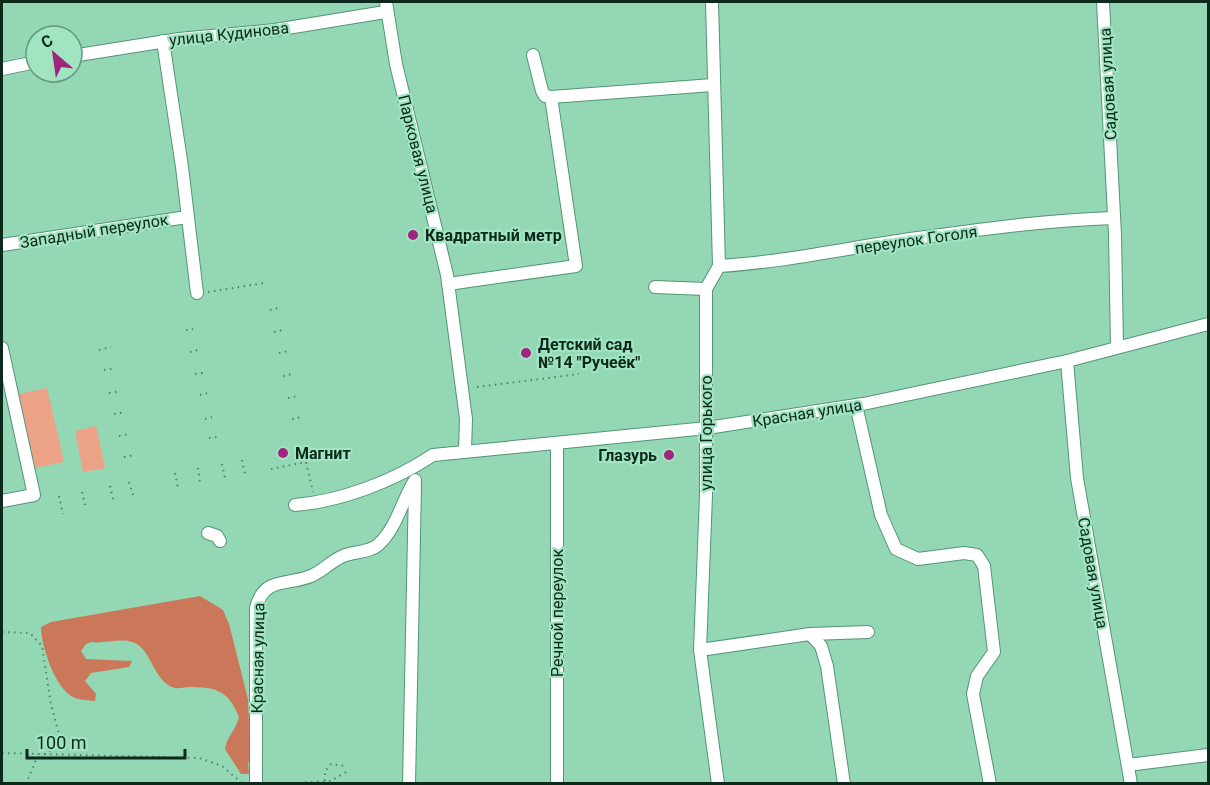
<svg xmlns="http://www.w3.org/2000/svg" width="1210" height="785" viewBox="0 0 1210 785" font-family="Roboto,sans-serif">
<rect width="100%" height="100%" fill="#93d7b4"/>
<g fill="#eba287">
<path d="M47,388L64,462L35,468L18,394Z"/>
<path d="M96,426L105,467L102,469L83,472L75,431Z"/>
</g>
<path fill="#ca7859" d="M200,596L223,610L229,624L248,699L249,724L258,747L248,763L249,774H241L225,749C227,736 236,730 239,717C228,690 216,687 188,687C185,687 178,689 175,688C153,683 152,647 132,642C120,638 104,644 91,642L86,644L81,651L86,659L132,661L129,667L91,673L85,681L96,694L95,701C87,700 77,700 71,696C54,685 41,645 41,627L51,622Z"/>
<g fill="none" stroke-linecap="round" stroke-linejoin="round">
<g stroke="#539575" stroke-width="14">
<g id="minor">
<path d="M386,2L396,64L447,275L466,419L465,450"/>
<path d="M712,2L719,266L706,289V495L700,650L718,784"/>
<path d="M1103,2L1115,235L1117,346"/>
<path d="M163,41L182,167L197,293"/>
<path d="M533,55L542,91L545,96L551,97"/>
<path d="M72,56L179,39L275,30L385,12"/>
<path d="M2,69L36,62"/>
<path d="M2,245L187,217"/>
<path d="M719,266C786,262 852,247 918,238C983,229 1049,220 1114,218"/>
<path d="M448,284L576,266L551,97L713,85"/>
<path d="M655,287L706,289"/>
<path d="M2,348L34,495L2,501"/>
<path d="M1067,361L1077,478L1131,784"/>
<path d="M856,405L881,515L896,549L918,559L964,553L977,555L984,566L994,652L977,676L973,694L990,784"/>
<path d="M557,443V784"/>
<path d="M295,505C342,501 394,481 433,455L707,428L863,404L1067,361L1208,324"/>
<path d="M208,533L217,536L220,541"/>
<path d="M810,634L868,632"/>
<path d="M700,650L810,634L821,646L827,666L844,784"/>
<path d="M1128,765L1208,755"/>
<path d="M256,784V608C264,576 287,586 311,576C323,571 331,561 343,556C355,551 368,553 378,545C397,528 402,500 415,480"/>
<path d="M409,784L415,485"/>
</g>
</g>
<g stroke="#518269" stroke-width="2" stroke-dasharray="1.5 4.5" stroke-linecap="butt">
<path d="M208,292L264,283"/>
<path d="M270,310L278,308"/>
<path d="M186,330L193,329"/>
<path d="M274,332L283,330"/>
<path d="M99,350L111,347"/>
<path d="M190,352L198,350"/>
<path d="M279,353L288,351"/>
<path d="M104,370L115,368"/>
<path d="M195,374L203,373"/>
<path d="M283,376L293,374"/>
<path d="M477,387L579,374"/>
<path d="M109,393L120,391"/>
<path d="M200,395L207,393"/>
<path d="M288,398L297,396"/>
<path d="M114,414L125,412"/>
<path d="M205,419L212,417"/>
<path d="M292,419L302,417"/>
<path d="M119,436L130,434"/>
<path d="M209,438L217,437"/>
<path d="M304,456L306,462"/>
<path d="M124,457L134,455"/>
<path d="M242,460L245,474"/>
<path d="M222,464L225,478"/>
<path d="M198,468L200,483"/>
<path d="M271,469L306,462L313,492"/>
<path d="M175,473L178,488"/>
<path d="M129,482L134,498"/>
<path d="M110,486L114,503"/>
<path d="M82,492L86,509"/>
<path d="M59,496L63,514"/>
<path d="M2,632L30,633L42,646L51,705L59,734V743L53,749L36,760L26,784"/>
<path d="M2,753L199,758L222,766L243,784"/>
<path d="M325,781V771L331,764L345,766"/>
<path d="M281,784L331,781L346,772"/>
</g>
<use href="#minor" stroke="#fff" stroke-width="12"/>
</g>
<g fill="#9f267e" stroke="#a0e4c1" stroke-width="2">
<circle cx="413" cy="235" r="6"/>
<circle cx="526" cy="353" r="6"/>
<circle cx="283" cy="453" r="6"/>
<circle cx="669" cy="455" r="6"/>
</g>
<g text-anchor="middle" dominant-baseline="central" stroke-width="4.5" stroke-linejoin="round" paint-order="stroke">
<g font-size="16" fill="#0c291c" stroke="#a0e4c1">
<text transform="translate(229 34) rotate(-6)">улица Кудинова</text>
<text transform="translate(1108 84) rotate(-93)">Садовая улица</text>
<text transform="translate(418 154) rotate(76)">Парковая улица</text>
<text transform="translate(94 231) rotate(-9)">Западный переулок</text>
<text transform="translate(916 240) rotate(-8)">переулок Гоголя</text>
<text transform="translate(807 413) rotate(-9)">Красная улица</text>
<text transform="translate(706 433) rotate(-90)">улица Горького</text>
<text transform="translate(1093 573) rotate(80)">Садовая улица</text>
<text transform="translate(557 613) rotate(-90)">Речной переулок</text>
<text transform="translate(258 658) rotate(-89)">Красная улица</text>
</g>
<g font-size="16" font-weight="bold" fill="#0c291c" stroke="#a0e4c1" text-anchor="start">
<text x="425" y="235">Квадратный метр</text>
<text x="538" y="344">Детский сад<tspan x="538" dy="18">№14 "Ручеёк"</tspan></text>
<text x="295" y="453">Магнит</text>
<text x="657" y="455" text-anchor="end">Глазурь</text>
</g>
</g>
<rect width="1210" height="785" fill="none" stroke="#0c291c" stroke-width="6"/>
<g transform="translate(54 54) rotate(331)"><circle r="28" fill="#a0e4c1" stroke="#65997f" stroke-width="1.5"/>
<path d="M0-4.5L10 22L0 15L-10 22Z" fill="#9f267e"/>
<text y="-9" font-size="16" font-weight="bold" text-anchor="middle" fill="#0c291c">С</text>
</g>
<path d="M27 749v9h158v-9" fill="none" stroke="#0c291c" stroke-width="3"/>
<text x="36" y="749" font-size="18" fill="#0c291c" stroke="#a0e4c1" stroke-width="4.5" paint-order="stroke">100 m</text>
</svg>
